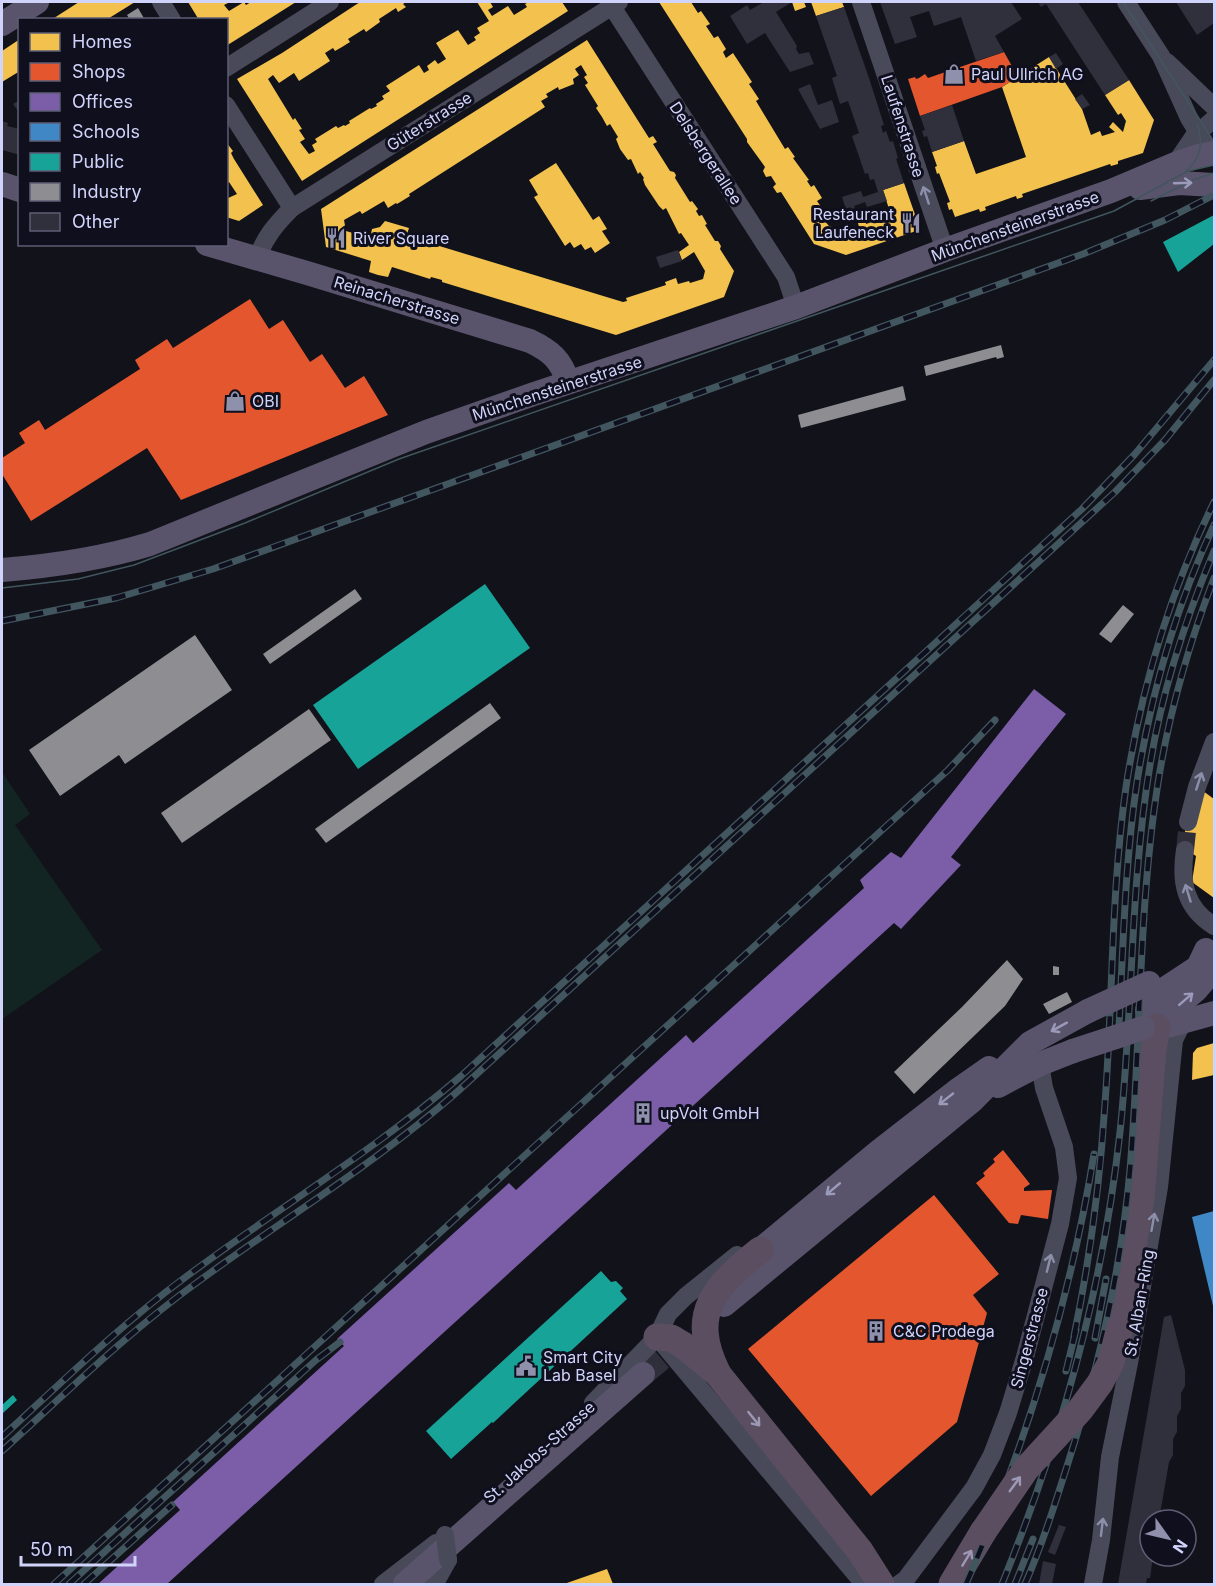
<svg xmlns="http://www.w3.org/2000/svg" width="1216" height="1586" viewBox="0 0 1216 1586" font-family="Inter,sans-serif">
<rect width="100%" height="100%" fill="#12121a"/>
<path fill="#132522" d="M2,772L30,814L15,825L102,950L2,1019Z"/>
<g fill="#f2c14e" fill-rule="evenodd">
<path d="M79,2H135L106,20H51Z"/>
<path d="M188,2H230L224,5L229,11L244,2L246,5L251,2H296L226,46V20H199Z"/>
<path d="M360,2H406L403,4L406,7L398,12L396,8L379,19L380,22L366,32L364,29L348,39L350,42L342,47L335,51L333,48L325,53L330,61L299,81L294,73L279,83L273,75L268,79L293,120L295,118L302,129L299,130L305,139L300,142L309,154L315,151L312,145L317,142L315,139L336,126L338,128L344,125L345,126L350,123L349,121L370,108L371,109L377,106L376,104L384,99L382,96L390,91L386,86L419,65L424,73L429,70L427,66L435,60L438,64L446,59L436,43L458,30L468,45L476,40L474,37L480,33L477,28L489,21L477,2H490L493,7L488,10L492,16L508,6L514,15L527,7L525,4L529,2H562L568,11L302,181L237,79L282,53Z"/>
<path d="M659,2H691L698,13L701,11L710,24L706,26L714,38L718,36L726,49L723,52L726,58L733,53L752,82L749,84L759,99L756,101L785,149L788,147L795,157L793,158L809,180L807,181L811,187L814,185L822,198L817,201L828,217L824,220L829,226L846,232L859,227L858,223L866,221V224L872,222L870,218L889,209L883,190L904,183L919,226L921,227L919,232L916,231L846,255L814,244L781,192L777,193L773,187L776,184L771,176L766,177L763,171L765,167L747,142V139Z"/>
<path d="M792,2H804L806,7L795,11Z"/>
<path d="M811,2H842L844,7L816,16Z"/>
<path d="M20,39V71L2,82V51Z"/>
<path d="M587,40L649,138L653,136L657,142L653,144L670,171L674,172L676,175L675,178L690,202L692,201L698,209L696,211L699,216L702,215L707,224L705,225L715,241H718L721,246L720,249L734,271L724,297L616,335L442,282V280L431,277L430,279L392,267L388,277L378,275L369,272L371,261L326,247L321,209ZM581,65L587,75L584,77L588,83L585,85L598,106L596,108L602,117L607,126L610,124L618,137L616,139L620,149L628,160L631,159L638,174L640,172L644,178L643,179L645,185L659,206L663,210L666,208L679,234L681,233L689,245L679,252L682,260L694,252L705,271L703,279L690,283L689,281L678,284L676,278L665,282L666,285L626,298L627,301L623,302L423,241L421,245L405,240L409,228L385,221L380,227L372,229L370,238L346,231L344,220L360,211L362,214L384,201L388,208L396,203L397,204L410,196L409,194L545,107L541,101L548,97L546,94L558,87L559,90L574,84L573,79L579,75L575,69Z"/>
<path d="M1049,57L1082,109L1091,135L1100,131L1102,136L1115,132L1109,127L1113,122L1123,132L1126,121L1121,113L1118,115L1105,95L1129,80L1154,120L1143,153L1118,161V164L1111,166L1110,164L1022,194L1023,197L1017,199L1016,196L985,207L986,210L980,212L979,209L955,217L952,209L949,210L947,203L950,202L939,173L937,174L935,167L937,166L932,152L964,141L976,174L1026,157L1002,87Z"/>
<path d="M226,142L233,151L231,153L234,159L263,205L239,221L226,217V199L237,194L229,182L226,183Z"/>
<path d="M556,163L593,220L599,216L607,229L602,231L610,243L595,253L591,247L585,250L581,244L574,248L570,242L565,246L534,197L538,195L529,180Z"/>
<path d="M1203,791L1214,799V898L1192,882L1196,856L1179,845Z"/>
<path d="M1214,1043V1075L1192,1080L1193,1053L1197,1048Z"/>
<path d="M607,1569L613,1584H564Z"/>
</g>
<g fill="#e4572e">
<path d="M1004,52L1018,77L1002,87L920,116L908,79L915,77L916,79L919,78L925,74L928,78Z"/>
<path d="M250,299L269,329L283,320L310,362L322,354L345,388L364,376L388,415L181,500L147,448L31,521L2,474V458L25,443L19,433L39,420L45,430L140,369L135,360L167,339L173,348Z"/>
<path d="M1003,1150L1030,1184L1024,1188V1191L1052,1190L1048,1219L1021,1215L1018,1224L1009,1223L976,1183L985,1176L983,1173L995,1162L993,1159Z"/>
<path d="M934,1195L999,1274L973,1295L987,1313L957,1422L871,1496L748,1349Z"/>
</g>
<path fill="#7b5ea7" d="M1034,689L1066,714L951,857L961,865L901,929L894,923L167,1584H98L180,1510L173,1502L344,1346L337,1339L509,1183L516,1190L686,1035L693,1043L864,888L860,880L891,852L901,858Z"/>
<path fill="#3f88c5" d="M1214,1211V1310L1192,1217Z"/>
<g fill="#17a398">
<path d="M1214,215V244L1178,272L1163,242Z"/>
<path d="M485,584L530,648L358,769L313,705Z"/>
<path d="M601,1271L611,1282L616,1281L623,1288L620,1291L627,1299L493,1423L492,1422L451,1459L426,1431Z"/>
<path d="M13,1395L17,1400L2,1414V1405Z"/>
</g>
<g fill="#8d8d92">
<path d="M138,8L145,20H130L127,15Z"/>
<path d="M1001,345L1004,357L997,359L996,357L926,376L924,366Z"/>
<path d="M903,386L906,400L801,428L798,415Z"/>
<path d="M355,589L362,599L270,664L263,654Z"/>
<path d="M1123,605L1134,614L1111,643L1099,634Z"/>
<path d="M195,635L232,690L125,764L119,755L60,796L29,750Z"/>
<path d="M490,703L501,718L326,843L315,829Z"/>
<path d="M309,709L331,740L182,843L161,813Z"/>
<path d="M1007,960L1023,979L1005,1006L914,1094L894,1072L962,1007Z"/>
<path d="M1053,966L1059,967V975H1053Z"/>
<path d="M1067,992L1072,1002L1049,1014L1043,1004Z"/>
</g>
<g fill="#30303d">
<path d="M764,2H792L776,12L797,46L796,49L799,54L809,52L814,64L790,72L765,33L747,44L730,16L747,5L750,10Z"/>
<path d="M880,2H1011L1022,19L995,36L1004,52L976,61L961,17L934,26L929,11L910,17L917,37L895,44Z"/>
<path d="M1038,2H1078L1129,80L1105,95L1046,4L1041,7Z"/>
<path d="M1176,2H1214V23L1197,35Z"/>
<path d="M844,7L869,78L884,125L881,126L883,133L886,131L890,142L893,141L898,158L896,159L904,183L883,190L887,201L867,207L865,202L854,206L855,208L851,210L850,207L846,209L842,197L861,191L863,197L878,192L874,179L870,180L868,173L865,174L852,136L859,133L848,101L840,104L832,78L837,76L816,16Z"/>
<path d="M1056,53L1063,64L1056,69L1049,57Z"/>
<path d="M810,84L818,105L832,100L839,122L820,129L798,89Z"/>
<path d="M1082,94L1090,105L1082,109L1075,99Z"/>
<path d="M20,100V110L18,111L13,104Z"/>
<path d="M952,105L964,141L932,152L927,136L924,137L922,131L925,130L920,116Z"/>
<path d="M2,121L8,123L7,126L20,129V155L2,150Z"/>
<path d="M678,250L682,261L660,268L656,257Z"/>
<path d="M1171,1315L1185,1370V1386L1181,1393V1409L1177,1416V1432L1173,1439V1455L1169,1462L1159,1520H1150V1556H1153L1150,1578H1147L1146,1584H1118L1164,1317Z"/>
<path d="M1059,1525L1066,1527L1055,1555L1048,1552Z"/>
<path d="M1043,1561L1056,1564L1052,1584H1039Z"/>
</g>
<g fill="none" stroke-linecap="round" stroke-linejoin="round">
<path stroke="#2f2f3c" stroke-width="18" stroke-dasharray="18 9" stroke-linecap="butt" d="M1185,850L1188,822"/>
<path stroke="#2f2f3c" stroke-width="24" stroke-dasharray="24 12" stroke-linecap="butt" d="M643,1374L688,1336"/>
<g stroke="#484a5a" stroke-width="18">
<path d="M161,2L172,20"/>
<path d="M609,2L786,277L796,307"/>
<path d="M861,2L945,250"/>
<path d="M1126,2L1161,56L1189,118L1211,154"/>
<path d="M1167,62L1214,107"/>
<path d="M226,68L330,2"/>
<path d="M226,105L292,208"/>
<path d="M1175,164L1194,136L1214,119"/>
<path d="M257,259C264,238 276,224 292,208L619,2"/>
<path d="M1188,822L1197,787L1214,742"/>
<path d="M1185,850C1180,882 1185,908 1214,926"/>
<path d="M657,1337L864,1584"/>
<path d="M593,1403L657,1337L668,1314L686,1296L737,1255"/>
<path d="M383,1584L436,1543"/>
<path d="M431,1584L438,1578L448,1560"/>
<path d="M899,1584L906,1579L974,1488L992,1455L1008,1413L1025,1357L1060,1224L1068,1178L1064,1147L1044,1088L1040,1064"/>
<path d="M1093,1584L1101,1540L1110,1457L1129,1363L1159,1187L1174,1040L1183,1022"/>
</g>
<g stroke="#59546c" stroke-width="24">
<path d="M2,24L37,2"/>
<path d="M2,184L20,190"/>
<path d="M1140,188L1179,183L1214,185"/>
<path d="M207,244L307,273L530,341C551,351 561,360 568,382"/>
<path d="M2,570C52,566 101,559 150,544L426,432L534,394L796,307L945,250L1111,191L1175,164L1198,156L1214,153"/>
<path d="M1149,1027L1147,1010L1154,996L1198,967L1206,950"/>
<path d="M1156,1027L1171,1025L1214,1013"/>
<path d="M1157,1027L1160,1020L1196,990L1214,969"/>
<path d="M998,1086L1040,1064L1073,1051"/>
<path d="M760,1250L878,1152L959,1089L989,1068"/>
<path d="M724,1305L972,1101L1030,1043L1088,1011"/>
<path d="M405,1584L643,1374"/>
</g>
<g stroke="#5b4e61" stroke-width="27">
<path d="M1120,1327L1141,1198L1153,1049L1157,1027"/>
<path d="M657,1337L671,1338L683,1345L717,1373L860,1551L881,1584"/>
<path d="M717,1372C688,1313 715,1286 760,1250"/>
<path d="M952,1584L983,1532"/>
</g>
<g stroke="#41565e" stroke-width="1.5">
<path d="M1123,2L1214,142"/>
<path d="M1185,172C1201,159 1204,143 1197,124"/>
<path d="M1151,201L1193,180L1214,173"/>
<path d="M2,588L78,579L134,565L245,523L399,459L1114,211L1188,171L1214,165"/>
</g>
<g stroke="#41565e" stroke-width="7">
<g id="rail">
<path d="M2,621L116,598L213,569L1083,254L1165,220L1214,195"/>
<path d="M1118,1045C1123,958 1124,869 1137,782C1151,694 1176,606 1214,525"/>
<path d="M1074,1336C1090,1259 1100,1182 1105,1103C1113,998 1111,891 1126,787C1141,688 1170,592 1214,502"/>
<path d="M1095,1338L1106,1279"/>
<path d="M1066,1371L1076,1330"/>
<path d="M2,1437C61,1383 118,1327 183,1279C275,1210 374,1151 461,1076L1082,509L1135,454L1214,360"/>
<path d="M2,1451C66,1393 128,1332 199,1281C285,1218 376,1163 457,1092L1115,492L1165,440L1214,380"/>
<path d="M54,1584L948,770L995,720"/>
<path d="M69,1584L316,1360L340,1342"/>
<path d="M84,1584L172,1505"/>
<path d="M966,1584C1025,1447 1070,1301 1094,1154"/>
<path d="M1002,1584C1061,1439 1103,1288 1120,1132C1133,1010 1130,886 1150,765C1162,691 1185,620 1214,551"/>
<path d="M1015,1584L1033,1539"/>
<path d="M1025,1584C1042,1545 1055,1504 1068,1463C1099,1367 1121,1270 1130,1170C1141,1041 1138,910 1158,783C1169,712 1189,644 1214,578"/>
</g>
</g>
<use href="#rail" stroke="#0f0f1e" stroke-width="4.5" stroke-dasharray="14" stroke-linecap="butt"/>
<path stroke="#484a5a" stroke-width="18" d="M445,1535L448,1560"/>
<g stroke="#59546c" stroke-width="24">
<path d="M1088,1011L1149,983"/>
<path d="M1073,1051L1143,1028"/>
</g>
<path stroke="#5b4e61" stroke-width="27" d="M983,1532L1026,1469L1080,1410L1100,1383L1111,1362L1120,1327"/>
</g>
<defs><path id="oneway-shaft" d="M-6 0H5M1.5-3L5.5 0L1.5 3" fill="none" stroke-width="1.6" stroke-linecap="round" stroke-linejoin="round" transform="scale(1.5)"/></defs>
<g stroke="#9b9aba">
<use href="#oneway-shaft" transform="translate(1183 183) rotate(-2)"/>
<use href="#oneway-shaft" transform="translate(1186 999) rotate(-41)"/>
<use href="#oneway-shaft" transform="translate(1059 1027) rotate(151)"/>
<use href="#oneway-shaft" transform="translate(946 1099) rotate(142)"/>
<use href="#oneway-shaft" transform="translate(833 1189) rotate(140)"/>
</g>
<g stroke="#8c8faa">
<use href="#oneway-shaft" transform="translate(926 195) rotate(-108)"/>
<use href="#oneway-shaft" transform="translate(1199 781) rotate(-72)"/>
<use href="#oneway-shaft" transform="translate(1188 893) rotate(-107)"/>
<use href="#oneway-shaft" transform="translate(1153 1222) rotate(-80)"/>
<use href="#oneway-shaft" transform="translate(1049 1263) rotate(-76)"/>
<use href="#oneway-shaft" transform="translate(1102 1527) rotate(-83)"/>
</g>
<g stroke="#9c98b5">
<use href="#oneway-shaft" transform="translate(754 1419) rotate(51)"/>
<use href="#oneway-shaft" transform="translate(1015 1484) rotate(-54)"/>
<use href="#oneway-shaft" transform="translate(967 1558) rotate(-59)"/>
</g>
<defs>
<g id="shop-bare" transform="scale(1.62)"><path d="M-5-2.5h2.3a2.7 3.5 0 0 1 5.4 0H5L5.5 6h-11ZM-1.5-2.5h3a1.5 2.3 0 0 0-3 0Z" fill="#8e90ac" stroke="#0f0f1e" stroke-width="2.5" paint-order="stroke"/></g>
<g id="restaurant-bare" transform="scale(1.62)"><path d="M-5-6h1v4h1v-4h1v4h1v-4h1v5L-1.5 .5V6h-2V.5L-5-1ZM5-6V6H3V1.5H1.5Q1.5-4 5-6Z" fill="#8e90ac" stroke="#0f0f1e" stroke-width="2.5" paint-order="stroke"/></g>
<g id="building-bare" transform="scale(1.62)"><path d="M-4-6H4V6H1V3H-1V6H-4ZM-2.5-4.3h1.7v1.8h-1.7ZM.8-4.3h1.7v1.8H.8ZM-2.5-1h1.7V.8h-1.7ZM.8-1h1.7V.8H.8Z" fill="#8e90ac" stroke="#0f0f1e" stroke-width="2.5" paint-order="stroke"/></g>
<g id="civic-bare" transform="scale(1.62)"><path d="M-.6-6.5H3V-4.5H.6V-3L4-1V1h2V6H-6V1h2V-1L-.6-3ZM-1.2 2.5V6h2.4V2.5Z" fill="#8e90ac" stroke="#0f0f1e" stroke-width="2.5" paint-order="stroke"/></g>
</defs>
<g fill-rule="evenodd">
<use href="#shop-bare" x="954" y="74"/>
<use href="#restaurant-bare" x="911" y="223"/>
<use href="#restaurant-bare" x="336" y="238"/>
<use href="#shop-bare" x="235" y="401"/>
<use href="#building-bare" x="643" y="1113"/>
<use href="#building-bare" x="876" y="1331"/>
<use href="#civic-bare" x="526" y="1366"/>
</g>
<g text-anchor="middle" dominant-baseline="central" stroke-width="6" stroke-linejoin="round" paint-order="stroke">
<g font-size="16" fill="#d1d4fa" stroke="#0f0f1e" text-anchor="start">
<text x="971" y="74">Paul Ullrich AG</text>
<text x="894" y="214" text-anchor="end">Restaurant<tspan x="894" dy="18">Laufeneck</tspan></text>
<text x="353" y="238">River Square</text>
<text x="252" y="401">OBI</text>
<text x="660" y="1113">upVolt GmbH</text>
<text x="893" y="1331">C&amp;C Prodega</text>
<text x="543" y="1357">Smart City<tspan x="543" dy="18">Lab Basel</tspan></text>
</g>
<g font-size="16" fill="#d1d4fa" stroke="#0f0f1e">
<text transform="translate(429 121) rotate(-32)">Güterstrasse</text>
<text transform="translate(903 126) rotate(72)">Laufenstrasse</text>
<text transform="translate(706 153) rotate(57)">Delsbergerallee</text>
<text transform="translate(1015 226) rotate(-20)">Münchensteinerstrasse</text>
<text transform="translate(397 300) rotate(17)">Reinacherstrasse</text>
<text transform="translate(557 388) rotate(-18)">Münchensteinerstrasse</text>
<text transform="translate(1139 1303) rotate(-80)">St. Alban-Ring</text>
<text transform="translate(1029 1338) rotate(-75)">Singerstrasse</text>
<text transform="translate(539 1452) rotate(-42)">St. Jakobs-Strasse</text>
</g>
</g>
<rect width="1216" height="1586" fill="none" stroke="#d1d4fa" stroke-width="6"/>
<rect x="18" y="18" width="210" height="228" fill="#0f0f1e" stroke="#5d5e76" stroke-width="1.5"/>
<rect x="30" y="33" width="30" height="18" fill="#f2c14e" stroke="#5d5e76" stroke-width="1.5"/>
<text x="72" y="48" font-size="18" fill="#d1d4fa">Homes</text>
<rect x="30" y="63" width="30" height="18" fill="#e4572e" stroke="#5d5e76" stroke-width="1.5"/>
<text x="72" y="78" font-size="18" fill="#d1d4fa">Shops</text>
<rect x="30" y="93" width="30" height="18" fill="#7b5ea7" stroke="#5d5e76" stroke-width="1.5"/>
<text x="72" y="108" font-size="18" fill="#d1d4fa">Offices</text>
<rect x="30" y="123" width="30" height="18" fill="#3f88c5" stroke="#5d5e76" stroke-width="1.5"/>
<text x="72" y="138" font-size="18" fill="#d1d4fa">Schools</text>
<rect x="30" y="153" width="30" height="18" fill="#17a398" stroke="#5d5e76" stroke-width="1.5"/>
<text x="72" y="168" font-size="18" fill="#d1d4fa">Public</text>
<rect x="30" y="183" width="30" height="18" fill="#8d8d92" stroke="#5d5e76" stroke-width="1.5"/>
<text x="72" y="198" font-size="18" fill="#d1d4fa">Industry</text>
<rect x="30" y="213" width="30" height="18" fill="#30303d" stroke="#5d5e76" stroke-width="1.5"/>
<text x="72" y="228" font-size="18" fill="#d1d4fa">Other</text>
<g transform="translate(1168 1538) rotate(124)"><circle r="28" fill="#0f0f1e" stroke="#5d5e76" stroke-width="1.5"/>
<path d="M0-4.5L10 22L0 15L-10 22Z" fill="#8e90ac"/>
<text y="-9" font-size="16" font-weight="bold" text-anchor="middle" fill="#d1d4fa">N</text>
</g>
<path d="M21 1556v9h114v-9" fill="none" stroke="#d1d4fa" stroke-width="3"/>
<text x="30" y="1556" font-size="18" fill="#d1d4fa" stroke="#0f0f1e" stroke-width="4.5" paint-order="stroke">50 m</text>
</svg>
